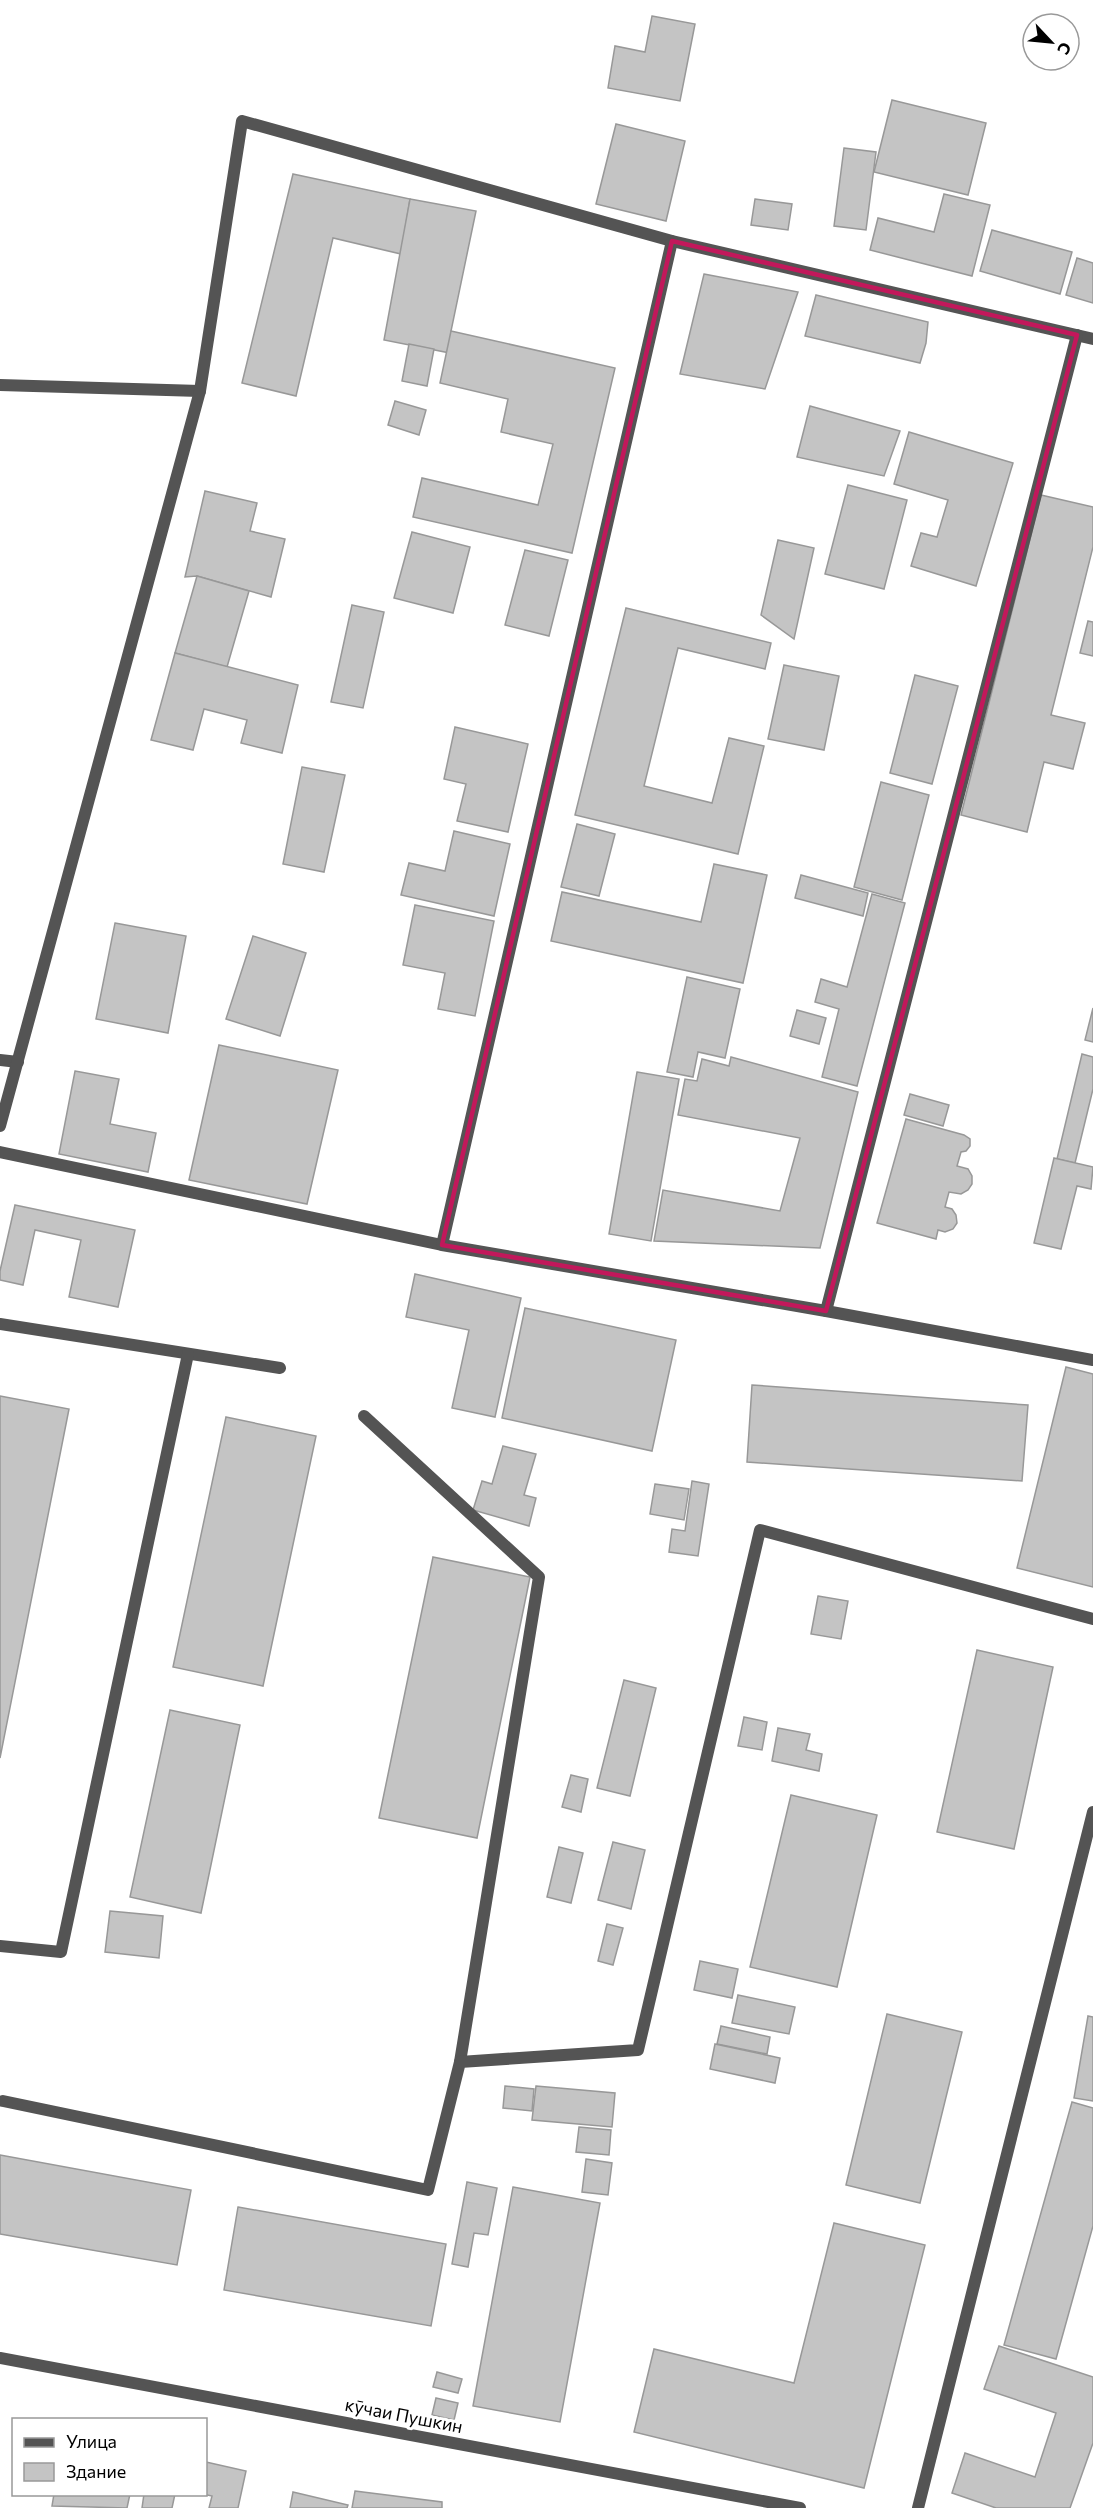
<svg xmlns="http://www.w3.org/2000/svg" width="1093" height="2508" viewBox="0 0 1093 2508" font-family="Commissioner,sans-serif">
<rect width="100%" height="100%" fill="#fff"/>
<g fill="#c4c4c4" stroke="#989898" stroke-width="1.5">
<path d="M652,16L695,24L680,101L608,88L615,46L645,52Z"/>
<path d="M892,100L986,123L968,195L874,172Z"/>
<path d="M616,124L685,141L666,221L596,204Z"/>
<path d="M844,148L876,152L866,230L834,226Z"/>
<path d="M293,174L410,199L401,254L333,238L296,396L242,383Z"/>
<path d="M944,194L990,205L972,276L870,250L878,218L934,232Z"/>
<path d="M410,199L476,211L451,331L450,353L384,340Z"/>
<path d="M755,199L792,204L788,230L751,225Z"/>
<path d="M992,230L1072,252L1060,294L980,271Z"/>
<path d="M1077,258L1093,263V303L1066,295Z"/>
<path d="M704,274L798,292L765,389L680,374Z"/>
<path d="M816,295L928,322L926,343L920,363L805,336Z"/>
<path d="M451,331L615,368L572,553L413,517L422,478L538,505L553,444L501,432L508,399L440,383Z"/>
<path d="M409,344L434,349L427,386L402,381Z"/>
<path d="M395,401L426,410L419,435L388,425Z"/>
<path d="M810,406L900,431L884,476L797,457Z"/>
<path d="M909,432L1013,463L976,586L911,566L921,533L937,537L948,500L894,484Z"/>
<path d="M848,485L907,500L884,589L825,574Z"/>
<path d="M205,491L257,503L250,531L285,539L271,597L197,576L185,577Z"/>
<path d="M1041,495L1093,507V547L1051,715L1085,723L1073,769L1044,762L1027,832L961,815Z"/>
<path d="M412,532L470,547L453,613L394,598Z"/>
<path d="M778,540L814,548L794,639L761,615Z"/>
<path d="M525,550L568,560L549,636L505,625Z"/>
<path d="M197,576L249,591L227,667L175,653Z"/>
<path d="M352,605L384,612L363,708L331,702Z"/>
<path d="M626,608L771,643L765,669L678,648L644,786L712,803L729,738L764,746L738,854L575,815Z"/>
<path d="M1088,621L1093,622V656L1080,653Z"/>
<path d="M175,653L298,685L282,753L241,743L247,720L204,709L193,750L151,740Z"/>
<path d="M784,665L839,676L824,750L768,739Z"/>
<path d="M915,675L958,686L932,784L890,773Z"/>
<path d="M455,727L528,744L508,832L457,821L466,784L444,779Z"/>
<path d="M302,767L345,775L324,872L283,864Z"/>
<path d="M881,782L929,795L902,900L854,887Z"/>
<path d="M577,824L615,834L599,896L561,887Z"/>
<path d="M454,831L510,844L494,916L401,895L409,863L445,871Z"/>
<path d="M714,864L767,875L743,983L551,941L562,892L701,922Z"/>
<path d="M801,875L868,893L863,916L795,898Z"/>
<path d="M872,894L905,903L857,1086L822,1077L839,1009L815,1002L821,979L847,987Z"/>
<path d="M415,905L494,921L475,1016L438,1009L445,973L403,965Z"/>
<path d="M115,923L186,936L168,1033L96,1019Z"/>
<path d="M253,936L306,953L280,1036L226,1019Z"/>
<path d="M687,977L740,989L725,1058L698,1052L693,1077L667,1072Z"/>
<path d="M1093,1008V1042L1085,1040Z"/>
<path d="M797,1010L826,1018L819,1044L790,1036Z"/>
<path d="M219,1045L338,1070L307,1204L189,1180Z"/>
<path d="M1082,1054L1093,1057V1089L1075,1163L1057,1159Z"/>
<path d="M731,1057L858,1092L820,1248L654,1241L663,1190L780,1211L800,1138L678,1115L685,1079L697,1081L702,1059L729,1066Z"/>
<path d="M75,1071L119,1079L110,1124L156,1133L148,1172L59,1154Z"/>
<path d="M637,1072L679,1079L651,1241L609,1234Z"/>
<path d="M910,1094L949,1105L943,1126L904,1115Z"/>
<path d="M906,1119L964,1135L970,1139V1146L966,1151L961,1152L957,1166L968,1169L972,1176V1184L968,1190L961,1194L949,1192L945,1207L952,1209L956,1215L957,1223L953,1229L945,1232L938,1230L936,1239L877,1223Z"/>
<path d="M1054,1158L1093,1167L1091,1189L1077,1186L1061,1249L1034,1243Z"/>
<path d="M15,1205L135,1230L118,1307L69,1297L81,1240L35,1230L23,1285L0,1280V1271Z"/>
<path d="M415,1274L521,1298L495,1417L452,1408L469,1330L406,1317Z"/>
<path d="M525,1308L676,1340L652,1451L502,1418Z"/>
<path d="M1066,1367L1093,1374V1587L1017,1568Z"/>
<path d="M752,1385L1028,1405L1022,1481L747,1462Z"/>
<path d="M0,1396L69,1409L0,1758Z"/>
<path d="M226,1417L316,1436L263,1686L173,1667Z"/>
<path d="M503,1446L536,1454L524,1495L536,1498L529,1526L473,1510L482,1481L492,1484Z"/>
<path d="M692,1481L709,1484L698,1556L669,1552L672,1529L685,1531Z"/>
<path d="M655,1484L689,1489L684,1520L650,1514Z"/>
<path d="M433,1557L530,1577L477,1838L379,1818Z"/>
<path d="M818,1596L848,1601L841,1639L811,1634Z"/>
<path d="M977,1650L1053,1667L1014,1849L937,1832Z"/>
<path d="M624,1680L656,1688L630,1796L597,1788Z"/>
<path d="M170,1710L240,1725L201,1913L130,1897Z"/>
<path d="M744,1717L767,1722L762,1750L738,1746Z"/>
<path d="M778,1728L810,1734L806,1750L822,1754L819,1771L772,1761Z"/>
<path d="M571,1775L588,1779L581,1812L562,1807Z"/>
<path d="M791,1795L877,1815L837,1987L750,1967Z"/>
<path d="M613,1842L645,1850L631,1909L598,1900Z"/>
<path d="M559,1847L583,1853L571,1903L547,1897Z"/>
<path d="M110,1911L163,1916L159,1958L105,1952Z"/>
<path d="M607,1924L623,1928L613,1965L598,1961Z"/>
<path d="M700,1961L738,1969L732,1998L694,1990Z"/>
<path d="M738,1995L795,2007L789,2034L732,2023Z"/>
<path d="M887,2014L962,2032L920,2203L846,2185Z"/>
<path d="M1088,2016L1093,2017V2101L1074,2098Z"/>
<path d="M721,2026L770,2037L767,2054L717,2044Z"/>
<path d="M715,2044L780,2058L775,2083L710,2069Z"/>
<path d="M505,2086L534,2089L532,2111L503,2108Z"/>
<path d="M536,2086L615,2093L612,2127L532,2120Z"/>
<path d="M1072,2102L1093,2108V2226L1056,2359L1004,2345Z"/>
<path d="M579,2127L611,2130L609,2155L576,2152Z"/>
<path d="M0,2155L191,2190L177,2265L0,2234Z"/>
<path d="M586,2159L612,2163L608,2195L582,2192Z"/>
<path d="M467,2182L497,2188L488,2235L474,2233L468,2267L452,2264Z"/>
<path d="M513,2187L600,2203L560,2422L473,2406Z"/>
<path d="M238,2207L446,2244L431,2326L224,2290Z"/>
<path d="M834,2223L925,2245L864,2488L634,2432L654,2349L794,2383Z"/>
<path d="M999,2346L1093,2377V2443L1070,2508H996L952,2493L965,2453L1035,2477L1056,2413L984,2389Z"/>
<path d="M437,2372L462,2379L458,2393L433,2387Z"/>
<path d="M436,2398L458,2403L454,2420L432,2415Z"/>
<path d="M206,2462L246,2471L238,2508H209L212,2496L203,2494H206Z"/>
<path d="M355,2491L442,2502V2508H352Z"/>
<path d="M293,2492L348,2505L347,2508H290Z"/>
<path d="M54,2494H130L127,2508L52,2506Z"/>
<path d="M144,2494H175L172,2508H142Z"/>
</g>
<g fill="none" stroke-linecap="round" stroke-linejoin="round">
<g stroke="#545454" stroke-width="12">
<path d="M0,385L200,391"/>
<path d="M0,1060L18,1062"/>
<path d="M0,1126L200,391L242,121L672,241L1093,339"/>
<path d="M0,1152L442,1245L826,1311L1093,1360"/>
<path d="M442,1245L672,241"/>
<path d="M826,1311L1077,335"/>
<path d="M0,1324L280,1368"/>
<path d="M364,1416L539,1577L460,2062"/>
<path d="M0,1946L61,1952L188,1354"/>
<path d="M3,2101L428,2190L460,2062L638,2050L760,1530L1093,1619"/>
<path d="M0,2358L800,2508"/>
<path d="M918,2508L1093,1812"/>
</g>
</g>
<path fill="none" stroke="#c2185b" stroke-width="4.5" stroke-linejoin="round" d="M672,241L1077,335L826,1311L442,1245Z"/>
<g text-anchor="middle" dominant-baseline="central" stroke-width="6" stroke-linejoin="round" paint-order="stroke">
<g font-size="18" fill="#000" stroke="#fff">
<text transform="translate(404 2415) rotate(11)">кӯчаи Пушкин</text>
</g>
</g>
<rect x="12" y="2418" width="195" height="78" fill="#ffffff" stroke="#999999" stroke-width="1.5"/>
<rect x="24" y="2438" width="30" height="9" fill="#545454" stroke="#999999" stroke-width="1.5"/>
<text x="66" y="2448" font-size="18" fill="#000000">Улица</text>
<rect x="24" y="2463" width="30" height="18" fill="#c4c4c4" stroke="#999999" stroke-width="1.5"/>
<text x="66" y="2478" font-size="18" fill="#000000">Здание</text>
<g transform="translate(1051 42) rotate(116)"><circle r="28" fill="#ffffff" stroke="#999999" stroke-width="1.5"/>
<path d="M0-4.5L10 22L0 15L-10 22Z" fill="#000000"/>
<text y="-9" font-size="16" font-weight="bold" text-anchor="middle" fill="#000000">С</text>
</g>
</svg>
